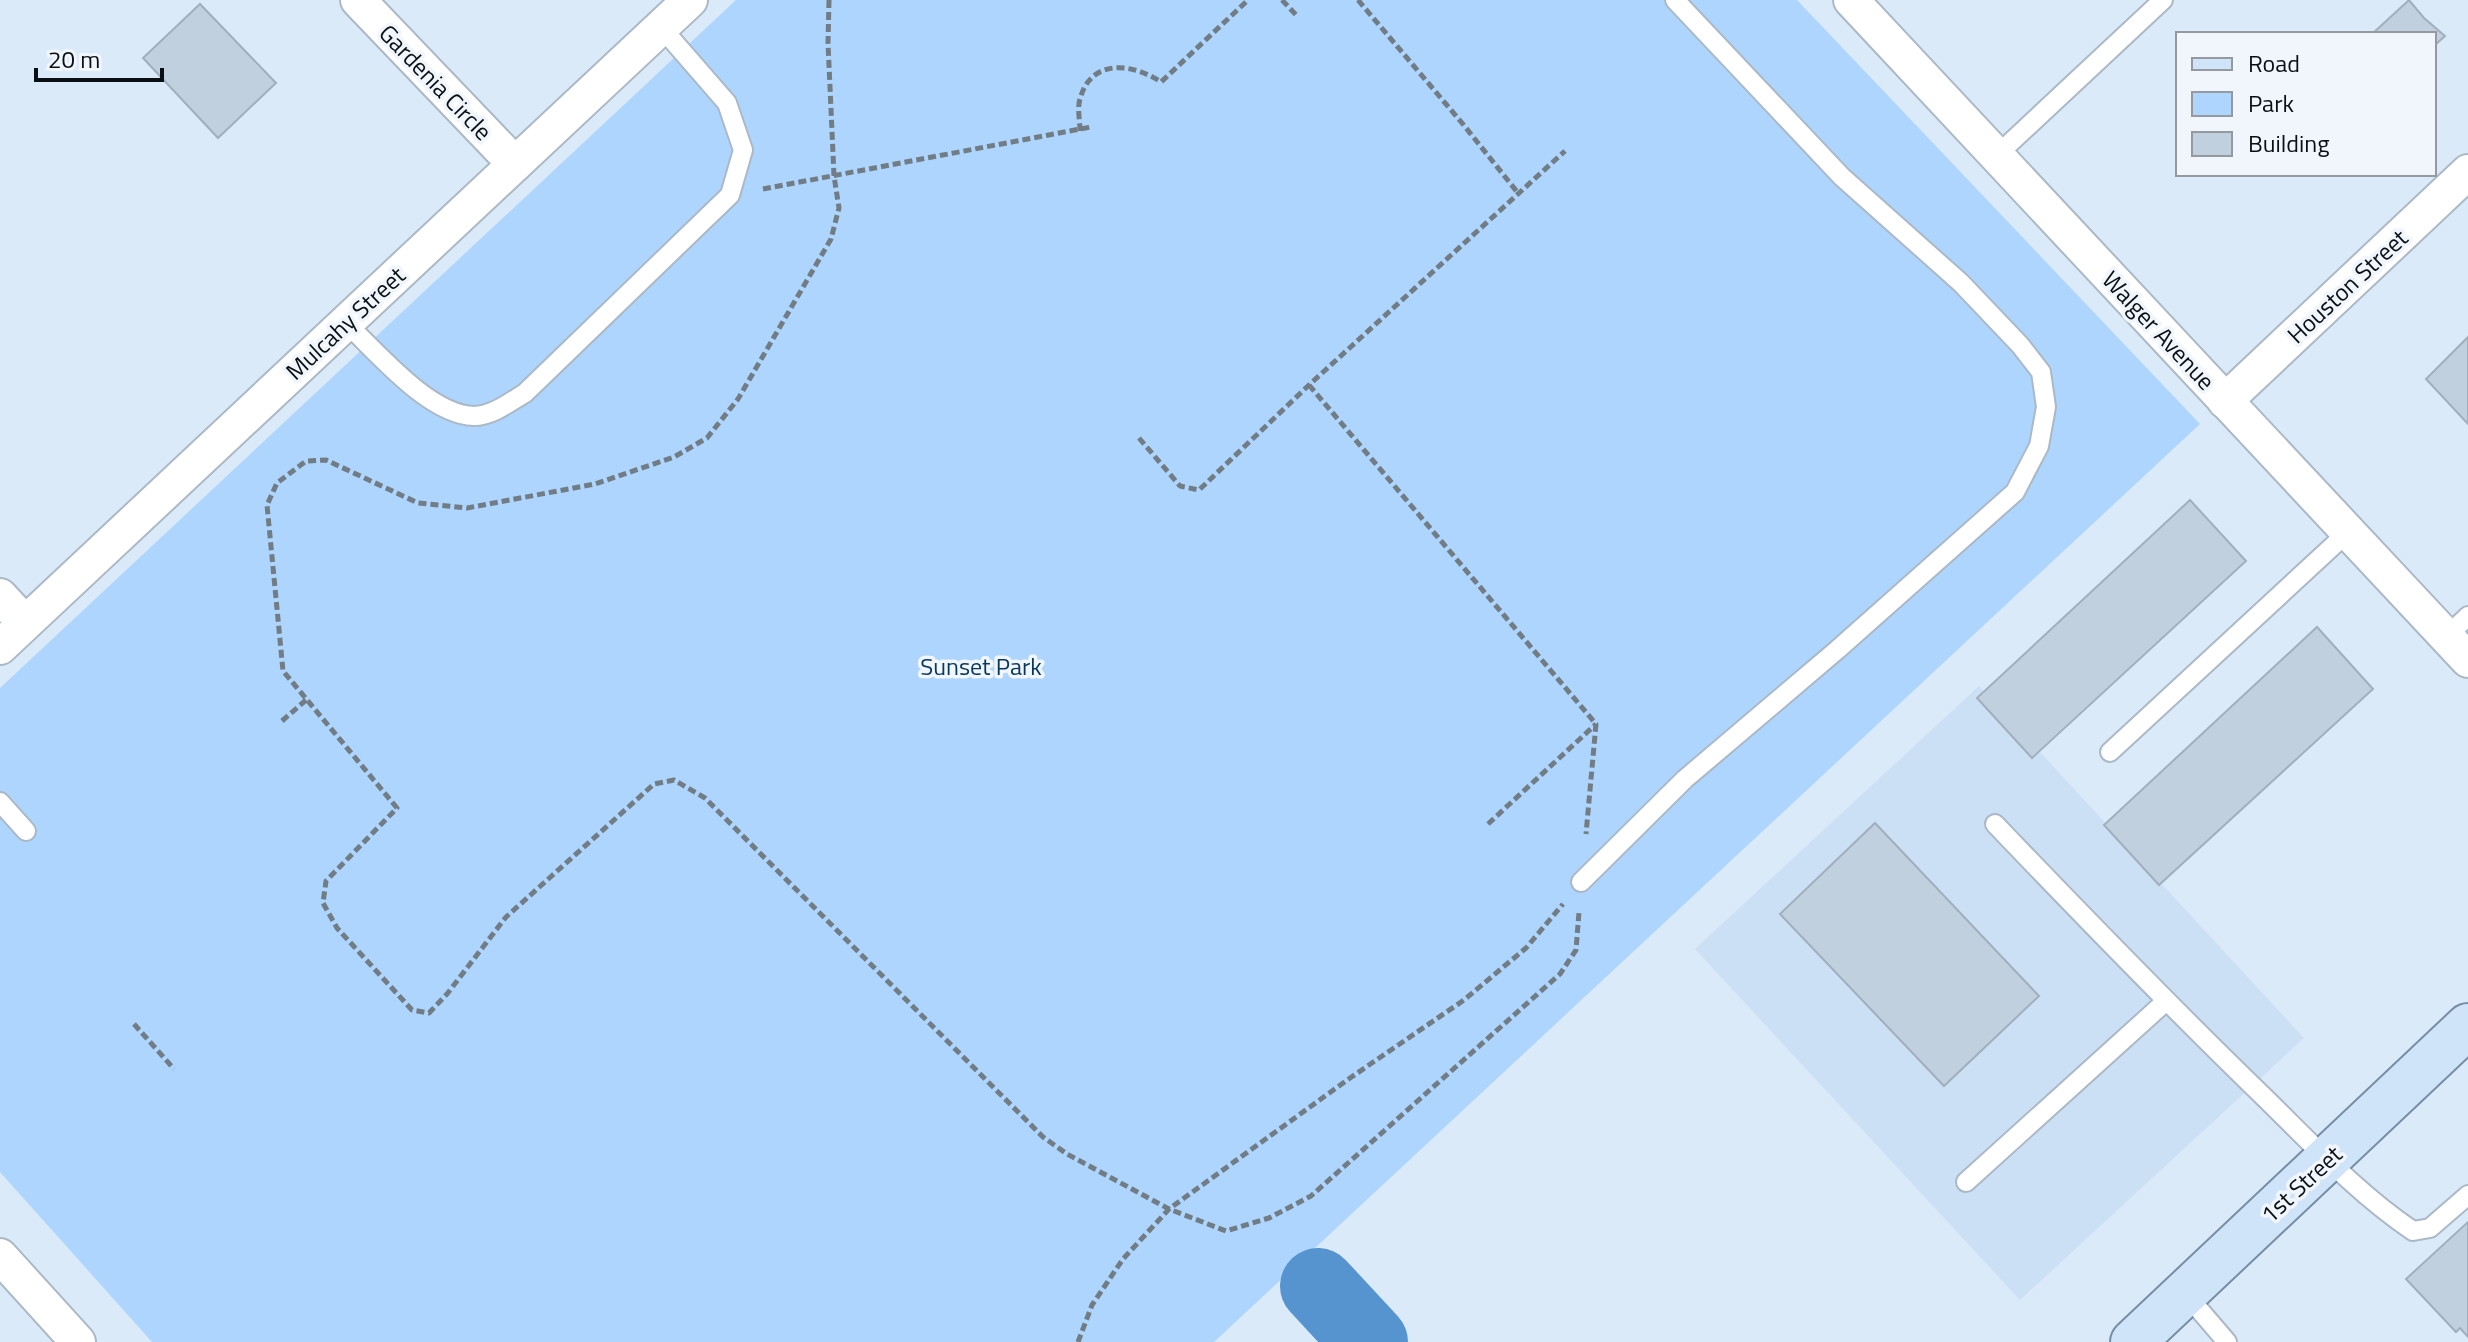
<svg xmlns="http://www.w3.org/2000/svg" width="2468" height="1342" viewBox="0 0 2468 1342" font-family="'Titillium Web',sans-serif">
<rect width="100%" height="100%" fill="#dbeaf9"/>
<path fill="#cce0f5" d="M1979,686L2304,1038L2020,1300L1695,949Z"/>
<path fill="#add5fd" d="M736,0H1797L2200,424L1214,1342H152L0,1172V688Z"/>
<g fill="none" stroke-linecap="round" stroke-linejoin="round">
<path stroke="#5694cf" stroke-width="76" d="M1318,1286L1370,1342"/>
</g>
<g fill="#c1d0df" stroke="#a1afbd" stroke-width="2">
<path d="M2409,0L2424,18L2445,36L2434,46V34H2372Z"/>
<path d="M200,4L276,83L218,138L143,58Z"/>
<path d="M2468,337V424L2426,379Z"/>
<path d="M2190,500L2246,561L2032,758L1977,698Z"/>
<path d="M2317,627L2373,689L2159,885L2104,825Z"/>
<path d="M1875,823L2039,996L1944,1086L1780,914Z"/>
<path d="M2468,1222V1337L2460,1328L2456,1332L2406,1279Z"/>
</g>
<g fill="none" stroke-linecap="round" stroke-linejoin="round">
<g stroke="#abb9c7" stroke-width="22">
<g id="lane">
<path d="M1996,156L2163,0"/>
<path d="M346,323C377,352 429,415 474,416C492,416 510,402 525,393L730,195L743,150L727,103L661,27"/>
<path d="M2446,637L2468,616"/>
<path d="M2110,752L2348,532"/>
<path d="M0,802L26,831"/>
<path d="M1995,824C2083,916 2172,1008 2264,1097C2311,1143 2358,1194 2413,1231L2430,1228L2468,1195"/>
<path d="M1581,882L1685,779L1837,650L2015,492L2039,446L2046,407L2041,372L2020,345L1961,283L1842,177L1675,0"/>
<path d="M1966,1182L2165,1002"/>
<path d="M2185,1293L2227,1342"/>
</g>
</g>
<g stroke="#abb9c7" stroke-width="38">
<g id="street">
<path d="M358,0L515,164"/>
<path d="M1851,0L2468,660"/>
<path d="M2225,401L2468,172"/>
<path d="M0,596L25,623"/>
<path d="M0,647L690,0"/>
<path d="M0,1256L78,1342"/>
</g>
</g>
<g stroke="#758ea5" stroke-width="48">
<path id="primary" d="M2133,1342L2468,1026"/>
</g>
<g stroke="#727c85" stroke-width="5" stroke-dasharray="8 4" stroke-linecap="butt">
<path d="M829,0L828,43L834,176L839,208L831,239L738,399L707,438L674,457L595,484L467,508L418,503L326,460L306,461L277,483L267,505L283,671L397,808L326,881L323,903L337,928L412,1010L429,1013L447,994L506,917L654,784L674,780L705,798L1043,1137L1067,1154L1169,1209L1226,1231L1269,1218L1311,1196L1560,974L1576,950L1579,912"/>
<path d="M1282,0L1298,17"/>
<path d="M1358,0L1462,123L1518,193"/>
<path d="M1080,131C1080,121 1077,108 1080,99C1091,58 1132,63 1161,82L1248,0"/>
<path d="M763,189L1091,127"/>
<path d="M1309,385L1596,724L1586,834"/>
<path d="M1139,438L1180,486L1199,490L1309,385L1565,151"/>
<path d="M282,721L306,700"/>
<path d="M1488,824L1596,724"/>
<path d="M134,1024L174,1069"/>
<path d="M1078,1342L1092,1305L1123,1259L1169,1209L1350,1078L1464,1000L1526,948L1563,904"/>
</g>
<use href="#lane" stroke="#fff" stroke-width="18"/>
<use href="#street" stroke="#fff" stroke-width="34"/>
<use href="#primary" stroke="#cfe4f8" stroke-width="44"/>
</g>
<g text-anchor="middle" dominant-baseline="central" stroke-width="7" stroke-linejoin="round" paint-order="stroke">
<g font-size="24" fill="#0a0f13" stroke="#f0f6fc">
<text transform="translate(436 82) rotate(46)">Gardenia Circle</text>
<text transform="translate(2347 286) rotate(-43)">Houston Street</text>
<text transform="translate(345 323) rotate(-43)">Mulcahy Street</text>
<text transform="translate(2159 330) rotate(47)">Walger Avenue</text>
<text transform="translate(2301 1184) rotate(-43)">1st Street</text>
</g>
<g font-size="24" fill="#06375d" stroke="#f0f6fc">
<text x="981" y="666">Sunset Park</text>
</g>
</g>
<rect x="2176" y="32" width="260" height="144" fill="#f0f6fc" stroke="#949a9f" stroke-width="2"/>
<rect x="2192" y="58" width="40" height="12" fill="#cfe4f8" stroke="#949a9f" stroke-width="2"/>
<text x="2248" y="72" font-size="24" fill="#0a0f13">Road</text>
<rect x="2192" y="92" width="40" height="24" fill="#add5fd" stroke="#949a9f" stroke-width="2"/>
<text x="2248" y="112" font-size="24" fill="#0a0f13">Park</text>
<rect x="2192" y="132" width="40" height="24" fill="#c1d0df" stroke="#949a9f" stroke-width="2"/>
<text x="2248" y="152" font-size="24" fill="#0a0f13">Building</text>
<path d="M36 68v12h126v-12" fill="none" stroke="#0a0f13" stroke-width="4"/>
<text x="48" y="68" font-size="24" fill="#0a0f13" stroke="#f0f6fc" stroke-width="6" paint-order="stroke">20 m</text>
</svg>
